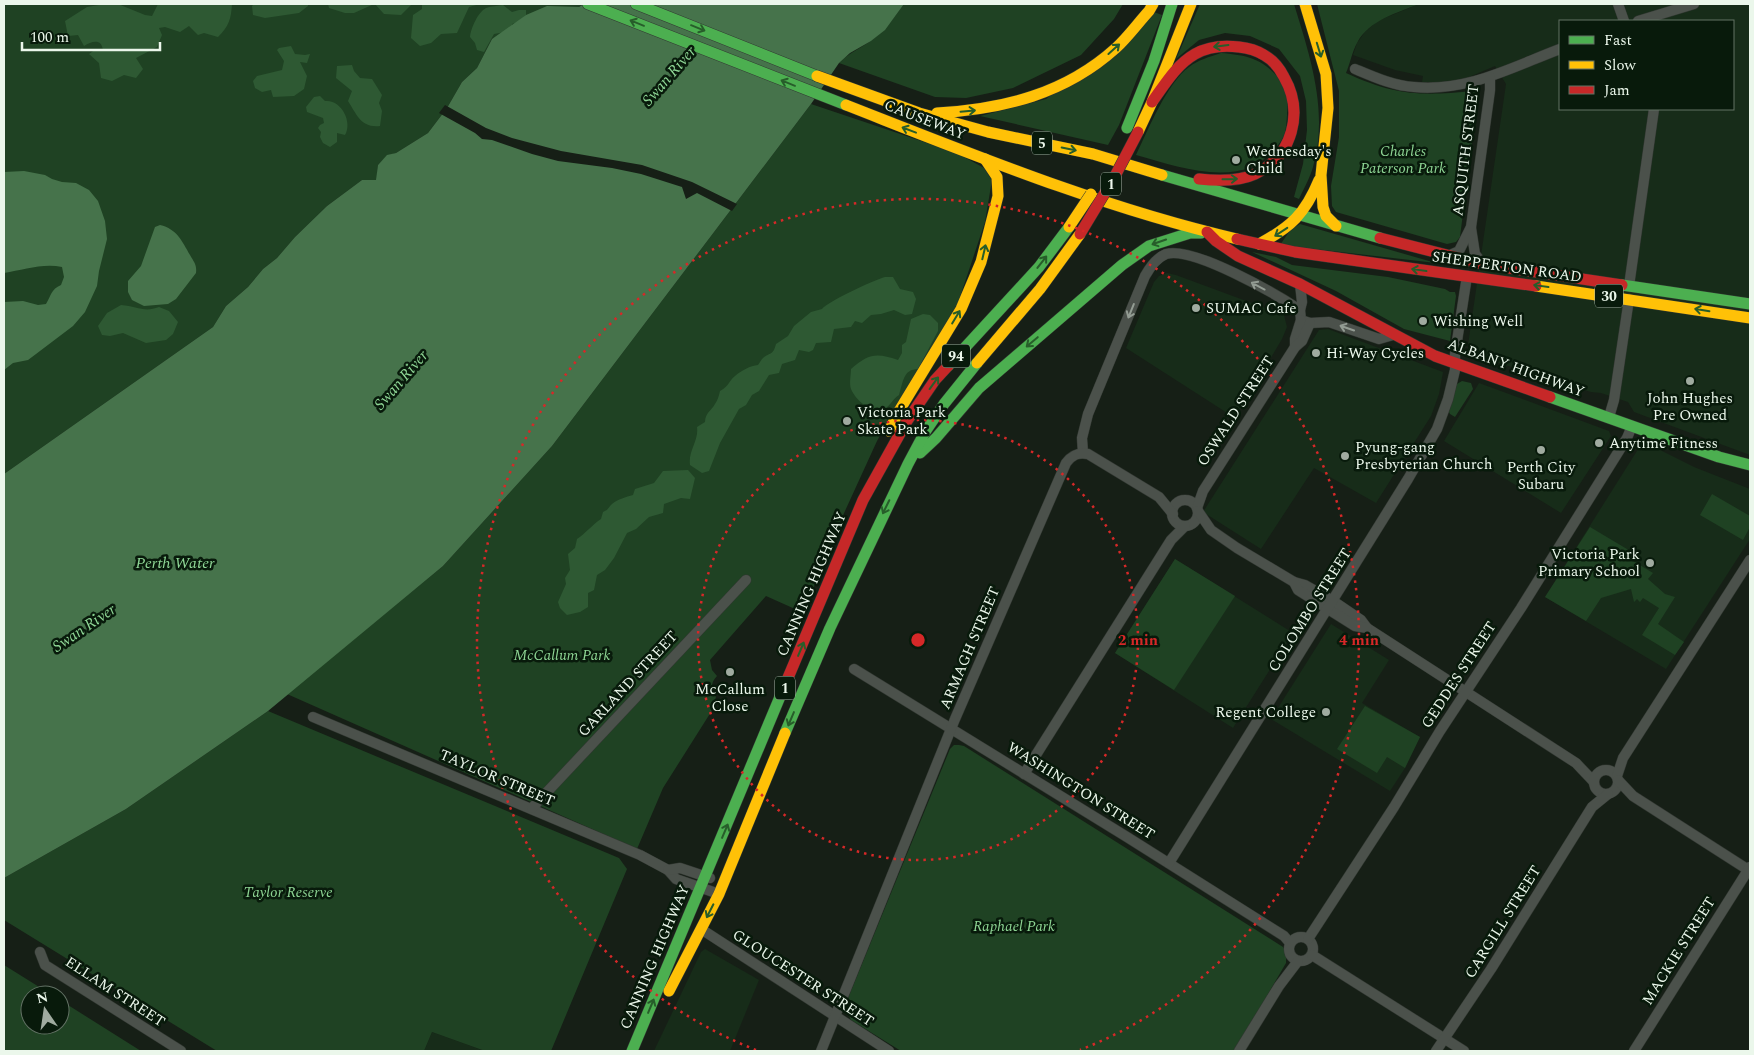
<svg xmlns="http://www.w3.org/2000/svg" width="1754" height="1055" viewBox="0 0 1754 1055" font-family="Spectral,serif">
<rect width="100%" height="100%" fill="#161f16"/>
<g fill="#172c19" fill-rule="evenodd">
<path d="M1419,4H1750V455L1634,412L1628,402L1601,393L1591,392L1473,355L1468,345L1506,84L1495,66L1455,83L1422,82L1423,76L1395,70L1353,55L1357,43L1365,32L1377,21ZM1560,21H1733V109H1560Z"/>
<path d="M1167,273L1176,275L1284,315L1287,327L1282,339L1235,418L1126,348L1154,282L1159,276Z"/>
<path d="M1328,329L1443,372L1439,394L1431,416L1376,503L1314,468L1261,549L1203,512L1319,330Z"/>
<path d="M1479,383L1609,431L1611,436L1561,513L1444,441Z"/>
<path d="M1642,443L1648,444L1694,467L1750,489V539L1666,669L1545,597Z"/>
<path d="M1175,559L1293,633L1233,728L1115,653Z"/>
<path d="M1331,624L1389,660L1362,703L1420,737L1405,768L1390,791L1271,719Z"/>
<path d="M705,949L759,980L730,1051H654L701,952Z"/>
<path d="M432,1032L485,1051H424Z"/>
</g>
<g fill="#1f4223">
<path d="M4,4H584L579,7L492,39L477,68L462,82L447,108L428,133L396,153L387,156L378,165L377,180H362L327,206L295,237L277,258L263,269L248,287L226,306L213,327L4,474Z"/>
<path d="M904,4H1123L1114,19L1081,55L1013,88L966,98L935,97L839,63C850,52 860,49 872,40C886,30 894,17 904,4Z"/>
<path d="M1200,4H1294C1310,56 1329,112 1313,167C1310,178 1304,188 1299,199L1294,197L1303,164L1307,130L1306,101L1300,76L1279,49L1250,36L1225,33L1199,40L1176,59Z"/>
<path d="M1317,4H1419C1397,13 1369,20 1357,43C1352,52 1350,64 1346,73C1396,96 1421,96 1474,91L1478,94L1460,237L1456,242L1447,244L1336,212L1332,206L1331,186L1339,137V91Z"/>
<path d="M1154,12L1162,15L1119,125L1108,145L980,116L1046,99Z"/>
<path d="M1221,53C1245,55 1261,58 1278,77C1281,81 1285,89 1287,94C1288,101 1287,126 1285,132C1282,145 1263,162 1252,167C1216,181 1172,165 1136,155C1148,130 1167,83 1189,67C1198,60 1209,57 1221,53Z"/>
<path d="M811,104L957,153L984,168L992,180L985,222L956,309L897,404L877,441L829,546L804,613L766,596L710,660L712,670L717,676C710,683 711,690 716,697L711,712L663,788L637,849L287,694L443,566L552,446Z"/>
<path d="M1300,224L1436,263L1280,245L1291,229Z"/>
<path d="M1252,252L1276,257L1292,265L1388,277L1445,289L1450,292H1455L1456,296L1450,341L1404,329L1336,291Z"/>
<path d="M1462,381L1471,383L1473,389L1455,417L1450,414L1449,412L1457,384Z"/>
<path d="M1712,494L1750,516V527L1743,540L1700,515Z"/>
<path d="M1590,527L1637,555L1633,561L1653,573L1648,579L1665,594L1675,597L1658,624L1684,642L1675,655L1642,635L1659,608L1643,598L1640,602L1637,599L1634,602L1631,589L1601,598L1586,621L1545,597Z"/>
<path d="M1175,559L1235,596L1174,690L1115,653Z"/>
<path d="M1365,706L1420,737L1405,768L1387,757L1377,773L1337,749Z"/>
<path d="M268,711L619,858L627,869L551,1051H485L432,1032L424,1051H217L4,920V878L126,809Z"/>
<path d="M954,745H959L964,746L1283,947L1286,952V963L1235,1051H901L851,1020L846,1009V1003L950,749Z"/>
<path d="M4,965L52,995H30V1025H60V1000L141,1051H4Z"/>
</g>
<g fill="#2e5933">
<path d="M105,4H118L145,15L152,16L158,4H232C231,19 229,26 218,37L204,33L198,35L189,26L180,32L165,27L159,28L162,35L157,47L136,58L143,69L136,78L124,75L112,81L101,78L99,63L89,54L96,49L103,51C102,38 92,41 84,46L78,35L68,36L65,21L87,7Z"/>
<path d="M254,4H308V6L299,13L265,18L253,15L252,6Z"/>
<path d="M328,4H374L354,13H345L329,8Z"/>
<path d="M375,4H412L401,15L384,14Z"/>
<path d="M422,4H480L469,7L457,33L441,34L431,43L420,46L411,38L413,15L422,9Z"/>
<path d="M503,5L512,12L519,10H526V15L518,22L512,24V27L505,32L494,34L484,52L477,50L475,43L470,37C471,28 478,12 486,8C491,6 498,6 503,5Z"/>
<path d="M291,46L295,54L305,55L310,54L307,63L300,62L307,76L304,89L294,96L273,97L271,90L262,92L255,88L253,81L257,76L282,70L284,61L277,50L279,48Z"/>
<path d="M352,65L354,71L360,78L372,79L382,95L379,103L382,111L380,126C361,128 357,115 348,101L352,91L336,78L337,66Z"/>
<path d="M320,96L325,101C341,99 353,122 345,135L337,133V142L330,147L323,143L320,137L321,132L318,128L320,125L324,123L323,118L307,112L306,107L314,97Z"/>
<path d="M885,277H893L900,289L913,292L916,299L912,314L905,315L894,310L881,314L871,315L862,323L855,321L851,327L834,329L831,342L816,343L813,350L809,352L799,350L795,360L782,364L779,373L769,375L759,391L752,395L746,405L739,409L720,443L709,471L702,473L690,465C688,450 699,441 697,427L705,422C705,413 711,411 715,404C718,400 719,395 720,391C730,385 728,382 735,376C742,370 750,366 758,365C760,362 761,360 763,358C770,352 773,356 776,344L788,336L794,326L811,312L822,309C827,302 874,280 885,277Z"/>
<path d="M121,305C137,306 144,313 159,307L169,311L178,322L173,334L166,340L146,343L123,333L110,336L102,335L98,326L107,313Z"/>
<path d="M923,314L930,315L938,323V331L918,369C903,369 903,383 899,395C892,399 890,408 881,410C870,413 855,399 851,389C849,383 851,375 851,369C868,354 876,352 898,360L902,353V345L906,342L911,319Z"/>
<path d="M688,470L695,478L690,499L681,498L664,504L663,513L649,517L636,529L627,533L614,558L605,570L597,575L594,590L588,593V607L580,612L567,615L560,608L558,602L566,584L565,578L570,570L568,554L575,548L577,539C586,533 592,525 601,519L603,512C608,510 608,508 612,504C618,499 626,497 633,495L635,489L654,483L663,471Z"/>
</g>
<g fill="#46734b">
<path d="M584,4H904L885,30L871,41L850,53L839,63L811,104L552,446L443,566L268,711L126,809L4,878V474L213,327L226,306L248,287L263,269L277,258L295,237L327,206L362,180H376L378,165L387,155L396,153L428,133L447,108L462,82L477,68L492,39L526,15L547,6L579,7Z"/>
<path d="M24,171L45,175L52,179L62,182L76,183L89,190L98,201L105,221L107,239L99,271L97,286L85,312L73,326L36,354L28,360L13,363L4,370V302L23,301L38,305L46,304C51,296 51,289 61,285L64,277L62,267C43,263 23,270 4,273V172Z"/>
<path d="M160,225C177,229 182,241 190,255C194,262 197,265 196,273L176,299L168,304L144,306L132,300L128,292V281L141,266L155,227Z"/>
</g>
<path fill="#161f16" d="M445,105L486,128L512,138L561,151L642,165L692,182L737,204L732,211L697,193L686,199L682,187L641,174L612,168L558,161L532,154L492,140L482,139L475,133L439,113Z"/>
<g fill="none" stroke-linecap="round" stroke-linejoin="round">
<g stroke="#313731" stroke-width="11">
<g id="street">
<path d="M1618,4L1624,21"/>
<path d="M1638,21L1694,4"/>
<path d="M1355,69C1374,77 1394,86 1414,87C1468,92 1512,67 1560,49"/>
<path d="M1471,228L1475,254L1482,263"/>
<path d="M1450,255L1459,251L1471,227L1490,90V77"/>
<path d="M1300,284L1302,302L1300,310L1301,320L1310,323L1329,322L1379,339L1393,335"/>
<path d="M1629,286L1654,109"/>
<path d="M1295,347V339L1301,320"/>
<path d="M1609,417L1614,400L1629,299"/>
<path d="M1083,453L1082,438L1088,414L1145,276C1150,267 1156,258 1166,254C1193,246 1276,294 1300,310"/>
<circle cx="1185" cy="513" r="13"/>
<path d="M1197,508L1203,491L1295,347L1302,341L1310,323"/>
<path d="M1198,511L1211,530L1237,548L1294,582L1305,585L1333,601L1361,620L1367,628L1576,763L1594,782"/>
<path d="M1294,582L1298,590L1328,609L1355,626L1367,628"/>
<path d="M854,669L1127,837L1284,936L1290,943"/>
<path d="M313,717L640,855L668,870L676,879L719,894"/>
<circle cx="1606" cy="782" r="12"/>
<path d="M1024,774L1171,540L1185,526"/>
<path d="M1617,776L1623,758L1750,560"/>
<path d="M1618,780L1633,796L1750,871"/>
<path d="M532,808L746,580"/>
<path d="M1169,863L1408,479L1437,429L1448,399L1455,370V354L1467,276"/>
<path d="M668,870L680,868L710,878"/>
<path d="M701,929L889,1051"/>
<circle cx="1301" cy="949" r="12"/>
<path d="M1308,939L1394,807L1440,731L1521,608L1627,438L1632,426"/>
<path d="M40,952L45,965L181,1051"/>
<path d="M1312,955L1464,1051"/>
<path d="M821,1051L955,719L1066,463C1072,455 1078,452 1088,454L1159,497L1173,514"/>
<path d="M1239,1051L1279,986L1298,961"/>
<path d="M1436,1051L1491,969L1592,807L1608,794"/>
<path d="M1634,1051L1750,867"/>
</g>
</g>
<g stroke="#313731" stroke-width="12">
<g id="fast">
<path d="M588,4L846,105"/>
<path d="M636,4L817,76"/>
<path d="M1127,128L1154,61L1172,4"/>
<path d="M1162,175L1380,238"/>
<path d="M1622,285L1750,304"/>
<path d="M948,366L1039,267L1069,227"/>
<path d="M1550,397L1719,457L1750,465"/>
<path d="M920,453L936,438L979,388L1122,265L1149,246L1190,233H1201"/>
<path d="M785,733L830,628L908,464L925,432L944,404L977,363"/>
<path d="M632,1051L782,692"/>
</g>
</g>
<g stroke="#313731" stroke-width="12">
<g id="slow">
<path d="M1305,4L1326,74L1328,108L1321,175L1323,207L1326,216L1336,226"/>
<path d="M817,76L919,113L988,132L1093,154L1162,175"/>
<path d="M846,105C974,155 1103,208 1237,239"/>
<path d="M937,113C1004,109 1065,94 1116,48C1128,37 1138,23 1149,11L1153,4"/>
<path d="M1138,132L1152,102L1191,4"/>
<path d="M1259,244C1291,227 1305,214 1319,180"/>
<path d="M1536,286L1750,318"/>
<path d="M977,363L1040,289L1080,234"/>
<path d="M889,431L899,411L961,309L981,262L998,196L997,177L985,159"/>
<path d="M669,991L719,894L785,733"/>
</g>
</g>
<g stroke="#313731" stroke-width="12">
<g id="jam">
<path d="M1152,102C1165,84 1176,65 1195,54C1209,46 1223,45 1239,47C1248,48 1256,50 1264,55C1273,60 1280,69 1284,77C1304,112 1293,156 1255,174C1238,182 1217,181 1199,179"/>
<path d="M1207,232L1216,241L1238,256L1300,284L1435,356L1550,397"/>
<path d="M1380,238L1482,264L1622,285"/>
<path d="M1237,239L1295,252L1536,286"/>
<path d="M782,692L863,500L907,421L935,380L948,366"/>
</g>
</g>
<use href="#street" stroke="#4b514b" stroke-width="10"/>
<use href="#fast" stroke="#4caf50" stroke-width="11"/>
<use href="#slow" stroke="#ffc107" stroke-width="11"/>
<use href="#jam" stroke="#c62828" stroke-width="11"/>
<g stroke="#313731" stroke-width="12" stroke-linecap="butt">
<path id="slow-bridge" d="M1069,227L1091,194"/>
</g>
<g stroke="#313731" stroke-width="12" stroke-linecap="butt">
<path id="jam-bridge" d="M1080,234L1115,176L1138,132"/>
</g>
<use href="#slow-bridge" stroke="#ffc107" stroke-width="11"/>
<use href="#jam-bridge" stroke="#c62828" stroke-width="11"/>
</g>
<defs><path id="oneway-shaft" d="M-6 0H5M1.5-3L5.5 0L1.5 3" fill="none" stroke-width="1.6" stroke-linecap="round" stroke-linejoin="round" transform="scale(1.25)"/></defs>
<g stroke="#275d2a">
<use href="#oneway-shaft" transform="translate(637 23) rotate(-158)"/>
<use href="#oneway-shaft" transform="translate(698 28) rotate(22)"/>
<use href="#oneway-shaft" transform="translate(1221 46) rotate(173)"/>
<use href="#oneway-shaft" transform="translate(1114 49) rotate(-42)"/>
<use href="#oneway-shaft" transform="translate(1319 50) rotate(73)"/>
<use href="#oneway-shaft" transform="translate(788 83) rotate(-158)"/>
<use href="#oneway-shaft" transform="translate(968 111) rotate(-5)"/>
<use href="#oneway-shaft" transform="translate(909 130) rotate(-159)"/>
<use href="#oneway-shaft" transform="translate(1069 149) rotate(12)"/>
<use href="#oneway-shaft" transform="translate(1230 179) rotate(-1)"/>
<use href="#oneway-shaft" transform="translate(1281 232) rotate(147)"/>
<use href="#oneway-shaft" transform="translate(1159 242) rotate(161)"/>
<use href="#oneway-shaft" transform="translate(984 252) rotate(-77)"/>
<use href="#oneway-shaft" transform="translate(1042 262) rotate(-52)"/>
<use href="#oneway-shaft" transform="translate(1419 270) rotate(-172)"/>
<use href="#oneway-shaft" transform="translate(1541 286) rotate(-172)"/>
<use href="#oneway-shaft" transform="translate(1702 310) rotate(-171)"/>
<use href="#oneway-shaft" transform="translate(956 317) rotate(-59)"/>
<use href="#oneway-shaft" transform="translate(1032 342) rotate(140)"/>
<use href="#oneway-shaft" transform="translate(934 383) rotate(-54)"/>
<use href="#oneway-shaft" transform="translate(886 507) rotate(116)"/>
<use href="#oneway-shaft" transform="translate(801 649) rotate(-67)"/>
<use href="#oneway-shaft" transform="translate(791 719) rotate(113)"/>
<use href="#oneway-shaft" transform="translate(725 831) rotate(-67)"/>
<use href="#oneway-shaft" transform="translate(710 911) rotate(117)"/>
<use href="#oneway-shaft" transform="translate(651 1006) rotate(-67)"/>
</g>
<g stroke="#939c93">
<use href="#oneway-shaft" transform="translate(1258 286) rotate(-152)"/>
<use href="#oneway-shaft" transform="translate(1131 311) rotate(112)"/>
<use href="#oneway-shaft" transform="translate(1347 328) rotate(-161)"/>
</g>
<g fill="none" stroke="#d62828" stroke-width="2.5" stroke-dasharray="2.5 5">
<circle cx="918" cy="640" r="220"/>
<path d="M756 1050A441 441 0 1 1 1080 1050"/>
</g>
<g fill="#a0aba0" stroke="#081a0b" stroke-width="2">
<circle cx="1236" cy="160" r="5"/>
<circle cx="1196" cy="308" r="5"/>
<circle cx="1423" cy="321" r="5"/>
<circle cx="1316" cy="353" r="5"/>
<circle cx="1690" cy="381" r="5"/>
<circle cx="847" cy="421" r="5"/>
<circle cx="1599" cy="443" r="5"/>
<circle cx="1541" cy="450" r="5"/>
<circle cx="1345" cy="456" r="5"/>
<circle cx="1650" cy="563" r="5"/>
<circle cx="730" cy="672" r="5"/>
<circle cx="1326" cy="712" r="5"/>
</g>
<g text-anchor="middle" dominant-baseline="central" stroke-width="5" stroke-linejoin="round" paint-order="stroke">
<g fill="#081a0b" stroke="#a7b5a8" stroke-width="1">
<rect x="1032" y="131.5" width="20" height="23" rx="4"/>
<rect x="1101" y="172.5" width="20" height="23" rx="4"/>
<rect x="1595" y="284.5" width="28" height="23" rx="4"/>
<rect x="942" y="344.5" width="28" height="23" rx="4"/>
<rect x="775" y="676.5" width="20" height="23" rx="4"/>
</g>
<g font-size="14" font-weight="bold" fill="#ebf7eb">
<text x="1042" y="143">5</text>
<text x="1111" y="184">1</text>
<text x="1609" y="296">30</text>
<text x="956" y="356">94</text>
<text x="785" y="688">1</text>
</g>
<g font-size="15" fill="#ebf7eb" stroke="#081a0b">
<text transform="translate(925 120) rotate(21)">CAUSEWAY</text>
<text transform="translate(1466 150) rotate(-83)">ASQUITH STREET</text>
<text transform="translate(1507 267) rotate(8)">SHEPPERTON ROAD</text>
<text transform="translate(1516 368) rotate(20)">ALBANY HIGHWAY</text>
<text transform="translate(1236 411) rotate(-57)">OSWALD STREET</text>
<text transform="translate(812 584) rotate(-67)">CANNING HIGHWAY</text>
<text transform="translate(1310 610) rotate(-58)">COLOMBO STREET</text>
<text transform="translate(970 648) rotate(-67)">ARMAGH STREET</text>
<text transform="translate(1459 675) rotate(-57)">GEDDES STREET</text>
<text transform="translate(628 684) rotate(-47)">GARLAND STREET</text>
<text transform="translate(497 778) rotate(23)">TAYLOR STREET</text>
<text transform="translate(1081 791) rotate(32)">WASHINGTON STREET</text>
<text transform="translate(1503 922) rotate(-58)">CARGILL STREET</text>
<text transform="translate(1679 951) rotate(-58)">MACKIE STREET</text>
<text transform="translate(655 957) rotate(-67)">CANNING HIGHWAY</text>
<text transform="translate(803 978) rotate(33)">GLOUCESTER STREET</text>
<text transform="translate(115 992) rotate(33)">ELLAM STREET</text>
</g>
<g font-size="15" fill="#ebf7eb" stroke="#081a0b" text-anchor="start">
<text x="1246" y="151">Wednesday's<tspan x="1246" dy="17">Child</tspan></text>
<text x="1206" y="308">SUMAC Cafe</text>
<text x="1433" y="321">Wishing Well</text>
<text x="1326" y="353">Hi-Way Cycles</text>
<text x="1690" y="398" text-anchor="middle">John Hughes<tspan x="1690" dy="17">Pre Owned</tspan></text>
<text x="857" y="412">Victoria Park<tspan x="857" dy="17">Skate Park</tspan></text>
<text x="1609" y="443">Anytime Fitness</text>
<text x="1355" y="447">Pyung-gang<tspan x="1355" dy="17">Presbyterian Church</tspan></text>
<text x="1541" y="467" text-anchor="middle">Perth City<tspan x="1541" dy="17">Subaru</tspan></text>
<text x="1640" y="554" text-anchor="end">Victoria Park<tspan x="1640" dy="17">Primary School</tspan></text>
<text x="730" y="689" text-anchor="middle">McCallum<tspan x="730" dy="17">Close</tspan></text>
<text x="1316" y="712" text-anchor="end">Regent College</text>
</g>
<g font-size="15" font-style="italic" fill="#8dd493" stroke="#081a0b">
<text x="1403" y="151">Charles<tspan x="1403" dy="17">Paterson Park</tspan></text>
<text x="562" y="655">McCallum Park</text>
<text x="288" y="892">Taylor Reserve</text>
<text x="1014" y="926">Raphael Park</text>
</g>
<g font-size="16" font-style="italic" fill="#8fd796" stroke="#081a0b">
<text transform="translate(669 76) rotate(-49)">Swan River</text>
<text transform="translate(401 380) rotate(-49)">Swan River</text>
<text x="175" y="563">Perth Water</text>
<text transform="translate(84 628) rotate(-34)">Swan River</text>
</g>
</g>
<circle cx="918" cy="640" r="8" fill="#d62828" stroke="#081a0b" stroke-width="2.5"/>
<g font-size="15" text-anchor="middle" font-weight="bold" fill="#d62828" stroke="#081a0b" stroke-width="5" stroke-linejoin="round" paint-order="stroke">
<text x="1138" y="645">2 min</text>
<text x="1359" y="645">4 min</text>
</g>
<rect width="1754" height="1055" fill="none" stroke="#ebf7eb" stroke-width="10"/>
<rect x="1559" y="20" width="175" height="90" fill="#081a0b" stroke="#637265"/>
<rect x="1569" y="36" width="25" height="8" fill="#4caf50" stroke="#637265"/>
<text x="1604" y="45" font-size="15" fill="#ebf7eb">Fast</text>
<rect x="1569" y="61" width="25" height="8" fill="#ffc107" stroke="#637265"/>
<text x="1604" y="70" font-size="15" fill="#ebf7eb">Slow</text>
<rect x="1569" y="86" width="25" height="8" fill="#c62828" stroke="#637265"/>
<text x="1604" y="95" font-size="15" fill="#ebf7eb">Jam</text>
<g transform="translate(45 1010) rotate(347)"><circle r="24" fill="#081a0b" stroke="#637265"/>
<path d="M0-4L9 19L0 12L-9 19Z" fill="#a0aba0"/>
<text y="-8" font-size="14" font-weight="bold" text-anchor="middle" fill="#ebf7eb">N</text>
</g>
<path d="M22 42v8h138v-8" fill="none" stroke="#ebf7eb" stroke-width="2.5"/>
<text x="30" y="42" font-size="15" fill="#ebf7eb" stroke="#081a0b" stroke-width="4" paint-order="stroke">100 m</text>
</svg>
